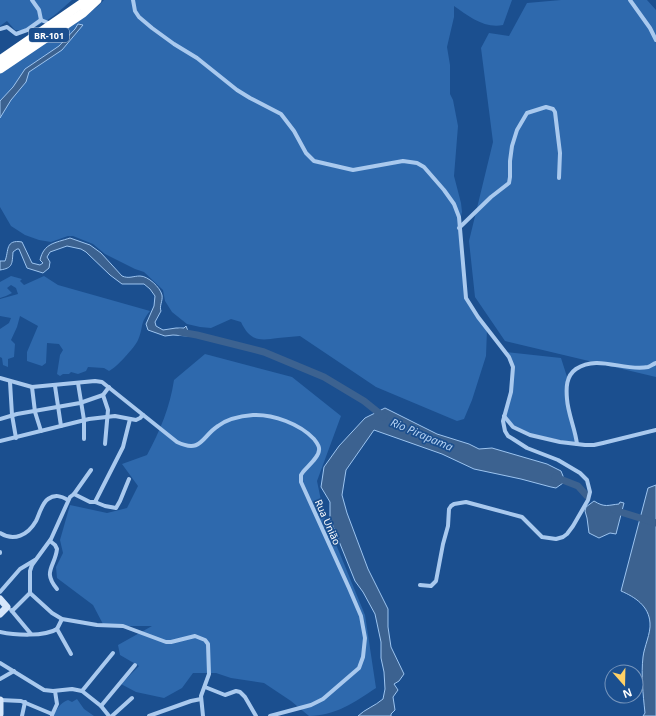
<svg xmlns="http://www.w3.org/2000/svg" width="656" height="716" viewBox="0 0 656 716" font-family="'Noto Sans',sans-serif">
<rect width="100%" height="100%" fill="#1b4f8f"/>
<g fill="#2e69ad">
<path d="M0,0H72C56,14 38,32 15,30L7,21L0,26Z"/>
<path d="M104,0H512L503,25C485,29 468,16 454,6V17L447,47L450,65V94L453,100L458,126L454,176L461,203L462,212L459,224L466,298L487,329L486,356L472,400L464,419L457,421L376,387L300,336C293,337 285,337 278,338C259,341 250,341 241,322L231,319L211,328L200,327L187,324L172,312L165,301L163,290L144,272L135,269L105,254L93,244L73,236H68L51,242L39,240L25,235L11,226L0,207V73L74,24L97,7Z"/>
<path d="M561,0H647L656,10V377L505,341L475,297L469,241L493,142L481,48L489,33L509,36L527,3Z"/>
<path d="M11,276L22,279L20,281L24,285L44,276L58,285L150,311C139,324 144,327 138,340C135,347 116,368 109,371L104,368L88,367L86,371L78,374L71,372L69,374H63L60,376L57,374L60,355L63,350L59,344L47,343L46,363L42,366L27,361V352L38,326L20,316L17,327L11,340L15,344L14,357L8,359V367L3,365L2,358L0,357V329L9,323L11,318L0,316V299L18,294L16,288L11,285L7,288L12,293L6,296L0,298V282Z"/>
<path d="M505,352L561,358L568,380L566,399L576,443L530,434L503,421L514,373Z"/>
<path d="M205,354L292,377L341,416L317,481L324,515L365,615L376,688C355,702 335,716 309,716L291,701L264,683L231,678L216,673H193L182,688L164,698L136,692L121,684L139,666L120,655L118,645L152,626H104L93,605L57,578L56,567L63,553L60,540L70,505L107,513L127,508L138,486L122,464L147,455C160,431 170,407 174,380Z"/>
<path d="M77,699L84,709L94,716H53C57,709 60,703 68,700L72,702Z"/>
</g>
<g fill="#3c6290" stroke="#9cc4f0">
<path d="M78,24L83,25L62,50L29,72L26,82L11,100L0,118V101L13,87L25,69L59,46L75,29Z"/>
<path d="M70,238L90,245L101,253L122,276C129,279 133,276 140,276C148,276 160,287 162,295C163,301 159,306 161,311L155,322L156,326L163,330L176,328H184L186,326L188,331V336L173,335L165,336L148,330L146,324L154,306L155,296L150,289L144,284H122L110,275L86,252L81,249L67,246L50,252L47,257L50,262L49,268L43,273L27,268L19,249H17L13,252C12,264 13,268 0,270V261H5C9,251 5,239 22,242L32,263L40,265L43,263L40,260C44,243 55,243 70,238Z"/>
<path d="M385,408L437,434L469,444L479,449L492,448L547,464L561,471L563,476V483L556,488L551,487L521,479L474,469L442,454L374,430L346,470L342,495L347,513L368,569L388,609V627L391,647L404,674L399,681L394,684L398,690L393,697L395,710L391,714V716H358C365,709 375,706 383,699L385,689L384,672L381,658V642L375,614L363,592L355,581L330,519V502L321,487L324,467L339,446L365,418Z"/>
<path d="M656,485V716H643L645,713C643,694 641,675 643,657C644,647 651,633 650,623C649,606 635,597 621,591L648,488Z"/>
<path d="M594,501C605,508 608,505 619,504L620,502L624,503L616,534L610,533L599,538L589,533L587,518L585,511L586,507Z"/>
</g>
<g fill="none" stroke-linecap="round" stroke-linejoin="round">
<g stroke="#3c6290" stroke-width="7">
<path d="M180,332L197,335L264,352L324,377L364,401L384,417"/>
<path d="M555,477L578,486L587,496"/>
<path d="M614,510L656,523"/>
</g>
<g stroke="#a9c9ee" stroke-width="4">
<path d="M32,0L39,10L41,20"/>
<path d="M133,0L135,11L139,17L152,28L174,44L197,58L237,90L250,98L281,114L294,131L306,153L314,161L353,170L403,161L417,163L424,167L444,190L454,204L459,217L466,298L478,317L509,357L513,367L511,392L503,421L505,431L508,436L513,439L527,448L558,460L580,473L587,480L590,492L588,500L573,526L567,534L563,537L556,539L542,537L522,517L466,502L454,504L451,506L449,509L448,526L443,544L436,581L431,586L420,585"/>
<path d="M630,0L650,28L656,40"/>
<path d="M0,29L7,27L16,34L27,30L41,20L51,24"/>
<path d="M459,228L491,197L509,183L510,177V161L512,146L517,130L527,113L546,107L553,109L555,112L560,153L559,178"/>
<path d="M0,378L32,387L95,381L102,382L177,442C202,454 202,436 218,426C227,419 241,416 253,415C273,414 300,424 314,439C316,442 320,446 319,450C319,457 308,466 303,472L301,475V482L349,588L361,616L365,638L363,657L359,668L323,699L311,705L270,716"/>
<path d="M10,382L12,415L16,438"/>
<path d="M78,383L84,420V439"/>
<path d="M55,386L61,426"/>
<path d="M32,387L35,412L41,431"/>
<path d="M103,395L108,410L105,444"/>
<path d="M504,416L513,427L530,435L560,442L585,445H594L603,443L656,430"/>
<path d="M0,419L17,414L80,403L103,395L109,387"/>
<path d="M0,441L89,419L115,416L136,420L140,418L143,415"/>
<path d="M577,444C575,428 568,414 567,399C566,388 566,376 576,369C598,354 624,372 648,367C651,366 653,364 656,363"/>
<path d="M74,494L90,502H95L123,447L130,419"/>
<path d="M95,502L105,506L116,508L120,501L129,479"/>
<path d="M0,533C14,542 28,535 36,521C39,515 42,503 48,499C55,494 61,496 68,500"/>
<path d="M50,541L55,545L57,549C55,567 42,571 57,589"/>
<path d="M0,553V552"/>
<path d="M0,592L20,569L35,560"/>
<path d="M30,593L52,613L62,619L97,625L123,626L166,642H171L195,636L205,640L208,644L209,674L201,696L203,716"/>
<path d="M11,610L31,634"/>
<path d="M12,611L30,593V571L32,565L51,539L70,497L74,494L91,470"/>
<path d="M62,619L57,629L71,654"/>
<path d="M0,632C14,635 45,637 57,629"/>
<path d="M0,663L44,690L53,691L72,689L82,691L101,706L109,716"/>
<path d="M0,679L14,671"/>
<path d="M205,687L225,695L236,691L240,692L245,697L256,716"/>
<path d="M82,691L113,653"/>
<path d="M0,700L21,701L52,714"/>
<path d="M101,706L135,665"/>
<path d="M52,715L57,704L55,691"/>
<path d="M22,716L25,702"/>
<path d="M112,716L132,698"/>
<path d="M149,716L191,701L201,699"/>
</g>
<g stroke="#d6e6fa" stroke-width="7">
<path d="M0,599L7,607L0,614"/>
<path d="M0,700V714"/>
</g>
<g stroke="#fff" stroke-width="9">
<path d="M0,60L87,0"/>
<path d="M0,69L83,13L97,0"/>
</g>
</g>
<g text-anchor="middle" dominant-baseline="central" stroke-width="3.5" stroke-linejoin="round" paint-order="stroke">
<rect fill="#1b4f8f" stroke="#bbcadd" stroke-width="1" x="29" y="28" width="40" height="14" rx="3"/>
<g font-size="9" font-weight="bold" fill="#fff">
<text x="49" y="35">BR-101</text>
</g>
<g font-size="10" fill="#fff" stroke="#1b4f8f">
<text transform="translate(328 522) rotate(66)">Rua União</text>
</g>
<g font-size="11" font-style="italic" fill="#b5d3f5" stroke="#1b4f8f">
<text transform="translate(422 434) rotate(23)">Rio Pirapama</text>
</g>
</g>
<g transform="translate(624 684) rotate(160)"><circle r="19" fill="#1b4f8f" stroke="#7695bc"/>
<path d="M0-3L7 15L0 10L-7 15Z" fill="#ffd166"/>
<text y="-6" font-size="11" font-weight="bold" text-anchor="middle" fill="#ffffff">N</text>
</g>
</svg>
